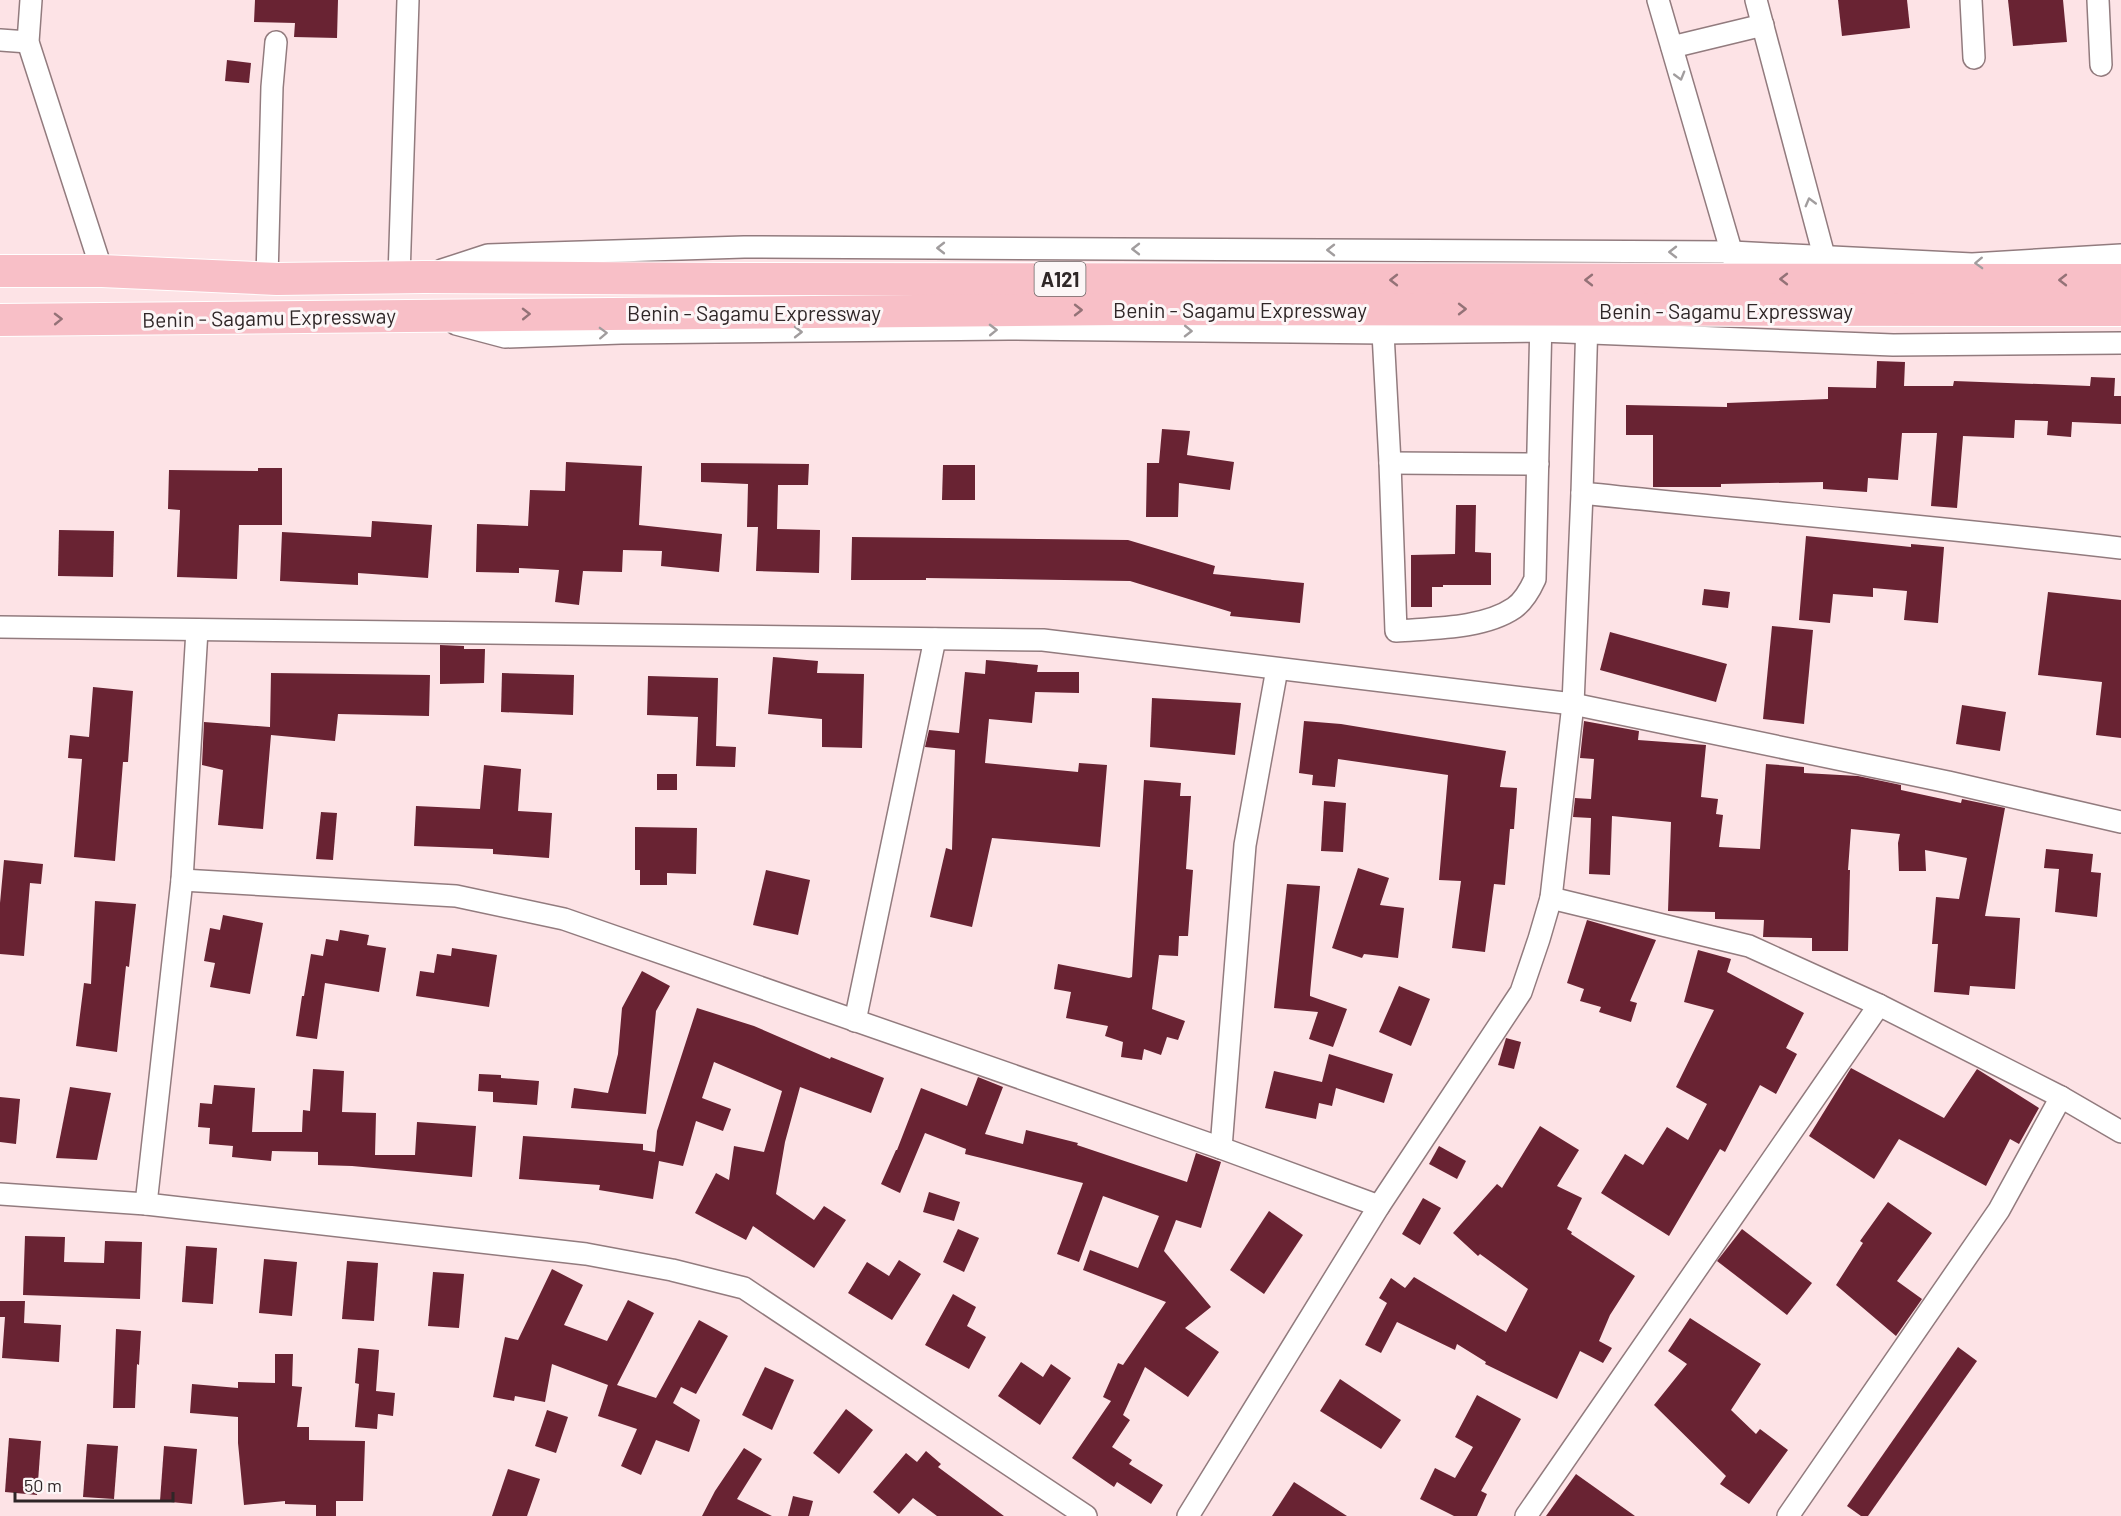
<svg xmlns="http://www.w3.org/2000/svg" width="2121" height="1516" viewBox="0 0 2121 1516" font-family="Barlow,sans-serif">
<rect width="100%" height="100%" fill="#fde3e6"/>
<g fill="#692333">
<path d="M255,0H338L337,38L294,37L295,23L254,22Z"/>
<path d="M1838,0H1907L1910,28L1842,36Z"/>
<path d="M2008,0H2063L2067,42L2013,46Z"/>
<path d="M227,60L251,63L249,83L225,81Z"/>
<path d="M1877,361L1905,362L1904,386H1953L1954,381L2090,386L2091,377L2115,378L2114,396H2121V424L2072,422L2071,437L2047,435L2048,421L2015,420L2014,438L1963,436L1957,508L1931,506L1937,433H1902L1898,480L1868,478L1867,492L1823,489V482L1721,484V487H1653V435H1626V405L1727,407V403L1828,399V387L1876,388Z"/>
<path d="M1162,429L1190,431L1187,455L1234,462L1230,490L1179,483L1178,517H1146L1147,463H1159Z"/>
<path d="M566,462L642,466L639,525L722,534L719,572L661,566L662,551L623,550L622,572L583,571L579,605L555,602L559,570L519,568V573L476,572L477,524L528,526L530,490L565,491Z"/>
<path d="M701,463L809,464L808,485H778L777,529L820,530L819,573L756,571L758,527H747L748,484L701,482Z"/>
<path d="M943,465H975V500H942Z"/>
<path d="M258,468H282V525H239L237,579L177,577L180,510L168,509L169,470L258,471Z"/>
<path d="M1456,505H1476L1475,552L1491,553V585H1443V587H1432V607H1411V555L1455,554Z"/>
<path d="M372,521L432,525L428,578L358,573V585L280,581L282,532L371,537Z"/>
<path d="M59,530L114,531L113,577L58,576Z"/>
<path d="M1806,536L1911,547V544L1944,547L1938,623L1904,620L1907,591L1873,588V597L1833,594L1830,623L1799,620Z"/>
<path d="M852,537L1128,540L1215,566L1213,574L1304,583L1300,623L1230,616L1231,612L1130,581L926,578V580H851Z"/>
<path d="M1704,589L1730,592L1728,608L1702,605Z"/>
<path d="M2048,592L2121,600V738L2096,735L2102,682L2038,675Z"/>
<path d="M1772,626L1813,630L1804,724L1763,719Z"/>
<path d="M1610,632L1727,664L1716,702L1600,670Z"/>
<path d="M440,645L464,646V649H485L484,683L440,684Z"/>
<path d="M773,657L818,661L817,673L864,674L862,748L822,747V719L768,714Z"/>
<path d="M986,660L1038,665L1037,672H1079V693L1035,692L1032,723L989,719L985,763L1078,772L1079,763L1107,765L1100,847L992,838L972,927L930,917L946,848L952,850L955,750L925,747L929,730L959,733L965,672L985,674Z"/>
<path d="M271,673L430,675L429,716L338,714L335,741L271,735L263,829L218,825L223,770L202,765L204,722L270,727Z"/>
<path d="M502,673L574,675L573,715L501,712Z"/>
<path d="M648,676L718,678L716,746L736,747L735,767L696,766L698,717L647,715Z"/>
<path d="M93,687L133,691L128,762H123L115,861L74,857L82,759L68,758L70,735L89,737Z"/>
<path d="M1152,698L1241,703L1235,755L1150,747Z"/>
<path d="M1962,705L2006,712L2000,751L1956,744Z"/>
<path d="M1304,721L1341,724L1506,751L1500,787L1517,788L1514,829H1510L1505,885L1494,884L1485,952L1452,948L1461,881L1439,880L1448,775L1338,759L1335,787L1312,785L1313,775L1299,773Z"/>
<path d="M1584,721L1639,731L1638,740L1706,745L1701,797L1718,799L1716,814L1723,815L1719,847L1760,849L1766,764L1804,767V773L1858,776L1901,785V790L1961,803L1962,799L2005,808L1985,916L2020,918L2015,989L1970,986L1969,995L1934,992L1938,944H1932L1936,897L1959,899L1967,858L1925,850L1926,871H1899L1898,843L1900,834L1851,829L1848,870H1850L1848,951H1812V938L1763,937L1764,920L1715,919V912L1668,911L1671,822L1612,816L1610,875L1589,874L1591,818L1573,817L1575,798L1591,799L1594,759L1580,758Z"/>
<path d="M484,765L521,769L518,811L552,813L549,858L493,854V849L414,846L416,806L480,809Z"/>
<rect x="657" y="774" width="20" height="16"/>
<path d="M1144,780L1181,783L1180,796H1191L1186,869L1193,870L1188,936H1179L1178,956L1159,955L1152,1009L1185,1021L1178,1040L1167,1037L1161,1055L1144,1049L1142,1060L1121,1057L1123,1042L1105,1036L1108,1026L1066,1018L1071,992L1054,989L1058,964L1129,978L1132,977Z"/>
<path d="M1324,801L1346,803L1343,852L1321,851Z"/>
<path d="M321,812L337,813L333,860L316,859Z"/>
<path d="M635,827L697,828L696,874L667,873V885H640V870H635Z"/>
<path d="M2046,849L2093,854L2091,872L2101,873L2097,917L2055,912L2059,869L2044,868Z"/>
<path d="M4,860L43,864L41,884L30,883L24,956L0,954V903Z"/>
<path d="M1358,868L1389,878L1380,905L1404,908L1398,958L1364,954L1362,958L1332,948Z"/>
<path d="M766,870L810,880L798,935L753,925Z"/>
<path d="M1287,884L1320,886L1310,993V996L1347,1009L1333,1047L1309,1039L1318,1012L1274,1008Z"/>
<path d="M95,901L136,904L129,967L126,966L117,1052L76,1046L84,983L91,984Z"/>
<path d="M223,915L263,923L250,994L210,987L215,963L204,961L210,928L220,930Z"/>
<path d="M1587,920L1656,940L1630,1001L1637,1003L1631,1022L1599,1012L1601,1007L1580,1001L1584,989L1567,983Z"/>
<path d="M340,930L369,935L367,945L386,948L379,992L325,983L317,1039L296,1036L302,996H304L311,954L323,956L326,939L338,941Z"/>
<path d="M452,948L497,955L489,1007L416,996L420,971L434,973L437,954L451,956Z"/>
<path d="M1698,950L1731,959L1727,972L1804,1013L1786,1048L1797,1054L1776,1094L1760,1085L1725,1152L1720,1149L1669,1236L1601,1193L1625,1154L1643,1165L1667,1127L1688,1140L1707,1104L1676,1087L1714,1010L1684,1002Z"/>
<path d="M642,971L670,986L656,1011L646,1114L571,1108L574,1088L608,1093L618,1054L622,1008Z"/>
<path d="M1399,986L1430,999L1411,1046L1379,1032Z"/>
<path d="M697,1008L754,1026L830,1059L831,1057L884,1078L871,1113L800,1087L785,1142L776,1194L814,1220L824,1206L846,1220L814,1268L753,1226L746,1240L695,1213L716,1173L729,1180L734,1146L764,1152L782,1091L714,1062L702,1098L731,1109L723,1131L696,1121L683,1166L659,1161L653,1199L599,1190L600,1185L519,1179L523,1136L643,1144V1150L655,1152L657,1131Z"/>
<path d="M1506,1038L1521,1042L1514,1069L1498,1065Z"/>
<path d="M1329,1054L1393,1074L1384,1103L1336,1088L1332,1106L1319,1103L1316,1119L1265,1108L1274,1071L1322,1082Z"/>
<path d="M1851,1068L1944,1118L1977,1069L2039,1108L2019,1144L2010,1139L1986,1186L1899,1139L1874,1179L1809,1136Z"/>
<path d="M313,1069L344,1071L342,1112L376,1113L375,1155H415L417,1122L476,1126L472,1177L352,1166L318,1165V1152L272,1151L271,1161L232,1157L233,1146L209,1144L210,1128L198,1127L200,1103L212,1104L214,1085L255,1088L252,1132H302L303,1110L310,1111Z"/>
<path d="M479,1074L501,1075V1078L539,1081L537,1105L493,1102V1092L478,1091Z"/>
<path d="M978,1077L1003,1087L985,1134L1023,1144L1026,1130L1078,1143L1077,1145L1187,1182L1196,1153L1221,1162L1201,1228L1176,1220L1164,1251L1211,1307L1185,1328L1219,1352L1188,1397L1145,1367L1123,1415L1130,1420L1112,1447L1132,1460L1129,1464L1163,1485L1151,1504L1117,1482L1114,1487L1072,1458L1111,1401L1103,1397L1118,1363L1123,1365L1166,1302L1083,1270L1090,1250L1138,1268L1159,1216L1103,1196L1079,1262L1057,1254L1083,1183L965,1154L966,1149L925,1133L900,1193L881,1184L896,1150H897L921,1088L967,1106Z"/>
<path d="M70,1087L111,1093L97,1160L56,1158Z"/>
<path d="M0,1097L20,1099L16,1144L0,1142Z"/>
<path d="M1540,1126L1579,1150L1557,1186L1582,1198L1567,1229L1572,1232L1571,1234L1635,1276L1610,1315L1599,1341L1612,1348L1603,1363L1580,1351L1557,1399L1485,1364L1486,1362L1457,1344L1455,1350L1397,1322L1381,1353L1365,1345L1387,1303L1379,1298L1391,1278L1405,1288L1414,1277L1506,1332L1528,1289L1480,1254L1478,1256L1453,1233L1497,1184L1502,1188Z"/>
<path d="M1439,1146L1466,1161L1457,1179L1429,1164Z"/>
<path d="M929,1192L960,1202L954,1221L923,1212Z"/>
<path d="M1423,1198L1441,1208L1420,1245L1402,1234Z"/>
<path d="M1888,1202L1932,1233L1897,1281L1922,1299L1896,1336L1836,1285L1863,1243L1860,1241Z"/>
<path d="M1269,1211L1303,1235L1264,1294L1230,1270Z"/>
<path d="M958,1229L979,1238L964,1272L943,1262Z"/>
<path d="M1742,1229L1812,1283L1787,1315L1717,1261Z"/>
<path d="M25,1236L65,1237L64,1262L104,1263L105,1241L142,1242L140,1299L23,1295Z"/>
<path d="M186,1246L217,1248L213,1304L182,1302Z"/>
<path d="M264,1259L297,1262L292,1316L259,1313Z"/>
<path d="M899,1260L921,1274L892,1320L848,1293L867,1262L889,1276Z"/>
<path d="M347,1261L378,1263L374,1321L342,1319Z"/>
<path d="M552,1269L583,1285L564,1325L607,1341L628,1300L654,1313L617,1385L656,1398L699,1320L728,1336L696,1394L681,1387L673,1403L700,1420L689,1452L656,1440L641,1475L621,1466L637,1429L598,1416L608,1385L552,1364L545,1402L515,1396L514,1401L493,1397L505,1337L518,1340Z"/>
<path d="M433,1272L464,1274L459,1328L428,1326Z"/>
<path d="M953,1294L976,1307L967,1326L986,1337L969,1369L925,1345Z"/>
<path d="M0,1301H25L24,1323L61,1325L59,1362L2,1358L5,1317H0Z"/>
<path d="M1690,1318L1761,1364L1731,1410L1756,1434L1760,1429L1788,1450L1749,1504L1720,1484L1726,1476L1654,1405L1687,1364L1668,1351Z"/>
<path d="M116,1329L141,1331L139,1365L137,1364L135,1408H113Z"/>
<path d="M1958,1347L1977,1361L1868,1516H1861L1847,1506Z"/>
<path d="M358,1348L379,1350L376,1391L395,1393L393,1416L378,1414L377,1429L355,1427L359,1384L355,1383Z"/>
<path d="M275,1354H293L292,1386L302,1387L297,1427H309V1440L365,1441L363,1501H336V1516H316V1505L285,1504V1501L244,1505L238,1443V1417L190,1413L192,1384L238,1388V1382L275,1383Z"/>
<path d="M1021,1362L1043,1377L1051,1364L1071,1378L1040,1425L998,1396Z"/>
<path d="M765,1367L794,1380L772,1430L742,1415Z"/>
<path d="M1340,1379L1401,1420L1381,1449L1320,1411Z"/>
<path d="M1477,1395L1521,1419L1481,1491L1487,1494L1477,1516H1454L1420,1499L1435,1468L1455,1478L1473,1447L1455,1437Z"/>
<path d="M846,1409L873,1430L839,1474L813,1453Z"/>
<path d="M547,1410L568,1417L556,1453L535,1446Z"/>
<path d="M9,1438L41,1441L37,1495L5,1492Z"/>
<path d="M87,1444L118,1446L114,1499L83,1497Z"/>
<path d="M164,1446L197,1449L192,1504L160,1501Z"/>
<path d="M744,1448L762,1459L737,1499L772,1516H702L715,1491Z"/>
<path d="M926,1451L941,1464L938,1467L1004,1516H937L913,1498L899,1514L873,1492L906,1453L917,1462Z"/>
<path d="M508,1469L540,1479L527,1516H492Z"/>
<path d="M1576,1474L1635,1516H1546Z"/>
<path d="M1294,1482L1347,1516H1272Z"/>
<path d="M793,1496L813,1501L809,1516H788Z"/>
</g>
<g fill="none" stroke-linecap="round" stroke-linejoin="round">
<g stroke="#927b7e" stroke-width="24">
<g id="minor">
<path d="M31,0L28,42L102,271"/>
<path d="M1658,0L1735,264"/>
<path d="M1756,0L1827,267"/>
<path d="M1971,0L1974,58"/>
<path d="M2098,0L2101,65"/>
<path d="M0,40L28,42"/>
<path d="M1672,47L1763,25"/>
<path d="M442,270L488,255L744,247L1732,252L1972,264L2121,255"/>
<path d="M399,277L408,0"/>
<path d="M267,278L272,87L276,42"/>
<path d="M456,324L505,337L621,333L1008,329L1383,333L1541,331L1893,345L2121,343"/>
<path d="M1383,333L1390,463L1396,631C1432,628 1483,629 1514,608C1524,601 1530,590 1535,579L1541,319"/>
<path d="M1390,463L1538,464"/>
<path d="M1582,493C1762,512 1942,527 2121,548"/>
<path d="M0,627L1043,640L1573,704L1948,782L2121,822"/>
<path d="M197,630L182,880L146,1204L586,1254L672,1270L744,1288L1086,1516"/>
<path d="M182,880L456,896L564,919L1221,1148L1379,1206"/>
<path d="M1551,898L1749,946L1879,1005L2061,1097L2121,1132"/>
<path d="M855,1021L935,639"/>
<path d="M1221,1148L1245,845L1277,669"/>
<path d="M0,1194L146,1204"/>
<path d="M1188,1516L1379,1206L1521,992L1539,939L1551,898L1573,704L1582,493L1587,319"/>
<path d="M1526,1516L1879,1005"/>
<path d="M1788,1516L1999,1210L2061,1097"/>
</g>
</g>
<g stroke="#fff" stroke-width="34">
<g id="highway">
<path d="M0,271H102L277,279L424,277L726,279L2121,280"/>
<path d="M0,320L1120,309L2121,310"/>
</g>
</g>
<use href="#minor" stroke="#fff" stroke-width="21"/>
<use href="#highway" stroke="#f8bfc7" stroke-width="32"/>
</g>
<defs><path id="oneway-chevron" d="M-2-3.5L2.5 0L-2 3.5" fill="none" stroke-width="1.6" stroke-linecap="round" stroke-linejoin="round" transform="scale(1.5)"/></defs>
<g stroke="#a19d9e">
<use href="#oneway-chevron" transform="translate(1680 76) rotate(74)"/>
<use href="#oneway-chevron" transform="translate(1810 202) rotate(-105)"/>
<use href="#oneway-chevron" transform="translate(941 248) rotate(-180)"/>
<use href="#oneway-chevron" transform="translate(1136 249) rotate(-180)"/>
<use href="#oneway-chevron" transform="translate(1331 250) rotate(-180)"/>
<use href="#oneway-chevron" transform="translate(1673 252) rotate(-180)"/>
<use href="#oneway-chevron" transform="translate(1979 263) rotate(178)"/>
<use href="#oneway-chevron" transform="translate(993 330) rotate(-1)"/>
<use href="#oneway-chevron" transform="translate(1188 331) rotate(1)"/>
<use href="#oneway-chevron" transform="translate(798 332)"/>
<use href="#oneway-chevron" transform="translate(603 333) rotate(-2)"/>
</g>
<g stroke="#947277">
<use href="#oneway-chevron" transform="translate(1784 279) rotate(180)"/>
<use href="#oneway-chevron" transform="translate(1394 280) rotate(-180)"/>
<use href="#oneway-chevron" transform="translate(1589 280) rotate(180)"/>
<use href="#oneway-chevron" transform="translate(2063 280) rotate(-180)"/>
<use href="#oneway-chevron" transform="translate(1462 309)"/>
<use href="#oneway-chevron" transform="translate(1078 310)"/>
<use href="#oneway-chevron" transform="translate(526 314) rotate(-1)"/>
<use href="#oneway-chevron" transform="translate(58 319) rotate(-1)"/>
</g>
<g text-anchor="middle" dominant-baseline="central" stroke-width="6" stroke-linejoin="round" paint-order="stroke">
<rect fill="#fcf6f7" stroke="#6c6465" stroke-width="1.5" x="1034.5" y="262" width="51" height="34" rx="4.5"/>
<g font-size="20" font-weight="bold" fill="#2f2627">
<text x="1060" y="279">A121</text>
</g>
<g font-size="21" fill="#2f2627" stroke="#fcf6f7">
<text x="1240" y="309">Benin - Sagamu Expressway</text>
<text x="1726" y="310">Benin - Sagamu Expressway</text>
<text x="754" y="312">Benin - Sagamu Expressway</text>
<text transform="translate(269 317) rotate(-1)">Benin - Sagamu Expressway</text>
</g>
</g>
<path d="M15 1492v9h158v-9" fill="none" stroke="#2f2627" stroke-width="3"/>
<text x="24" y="1492" font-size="18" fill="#2f2627" stroke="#fcf6f7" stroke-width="4.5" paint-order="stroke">50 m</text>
</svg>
